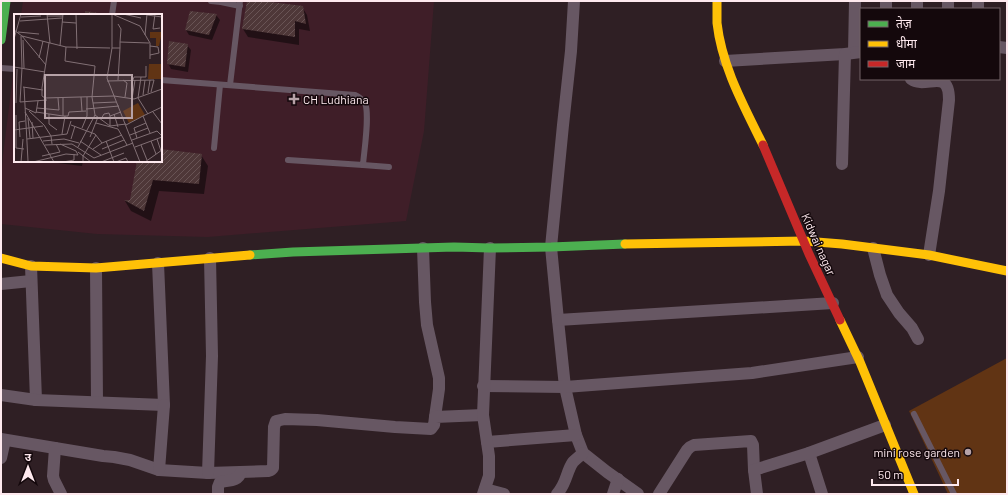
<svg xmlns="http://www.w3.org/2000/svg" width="1008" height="495" viewBox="0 0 1008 495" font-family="Barlow,'Noto Sans Devanagari',sans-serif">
<defs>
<pattern id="building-hatch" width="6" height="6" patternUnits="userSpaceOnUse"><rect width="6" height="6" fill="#4e3738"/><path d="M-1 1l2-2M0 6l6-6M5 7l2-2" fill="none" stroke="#695455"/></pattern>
</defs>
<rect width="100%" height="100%" fill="#2f1f24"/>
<path fill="#3f1e28" d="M23,1H434L424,131L406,221L208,237L97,234L1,224V180L3,155L15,59V161H161V15H21Z"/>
<path fill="#613414" d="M1007,358V494H948L909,411Z"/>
<g fill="#0007">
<path d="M248,1L302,7L307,15L310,31L299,29V45L248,37L243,29Z"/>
<path d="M216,15L220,20L212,40L189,35L186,30Z"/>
<path d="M187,45L191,50L188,72L171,69L168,63Z"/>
<path d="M161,150L201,155L208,166L204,194L159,191L151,221L131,211L125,201H131L138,161H161Z"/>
<path d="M41,161H83L82,166Z"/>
</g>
<g fill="url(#building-hatch)">
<path d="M247,1H262L303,6L306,24L295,21V37L242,29Z"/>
<path d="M85,11L98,13V15H85Z"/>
<path d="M190,11L217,14L209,35L185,30Z"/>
<path d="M169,41L188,44L185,67L167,64Z"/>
<path d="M161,149L202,154L199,184L153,180L144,211L124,200H130L137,161H161Z"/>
</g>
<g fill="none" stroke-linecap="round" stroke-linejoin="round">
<g stroke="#675763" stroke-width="6">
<path d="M211,1L221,2V1"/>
<path d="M221,2L240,6"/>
<path d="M112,15L114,1"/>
<path d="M1,68L15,69"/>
<path d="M161,80L355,95C359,97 362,99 365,103C370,115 364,151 363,165L288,160"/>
<path d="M230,85L240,1"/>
<path d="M214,148L220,85"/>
<path d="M363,165L389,167"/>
<path d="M914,414L954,494"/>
</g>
<g stroke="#675763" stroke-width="12">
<path d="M574,1L571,51L563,125L551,247L558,320L565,387L576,435L583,453L607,472L638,494"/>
<path d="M948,1V9"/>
<path d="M886,9V1"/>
<path d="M917,9V1"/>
<path d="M978,9V1"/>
<path d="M999,47L1007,48"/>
<path d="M854,52L855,1"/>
<path d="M725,61L845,54L861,52"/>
<path d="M911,79C926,90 949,66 949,100L939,191L929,255"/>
<path d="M842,164L845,54"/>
<path d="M423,248L425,302L427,325L439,378V389L435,417"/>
<path d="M873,248L880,275L887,295L899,313L912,328L918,339"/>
<path d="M31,266L36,400"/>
<path d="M96,268L97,402"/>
<path d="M1,284L31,281"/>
<path d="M558,320L833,303"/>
<path d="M483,386L565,387L752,373L858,357"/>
<path d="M1,395L36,400L164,405L158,263"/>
<path d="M1,439L103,456L114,457L130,460L159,470L208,473L268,471L271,470L273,468L274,427L276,421L285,419L317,420L395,427L431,429L434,425L435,417L483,415"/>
<path d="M487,442L576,435"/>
<path d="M55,448L53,476L54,480L61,494"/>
<path d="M809,453L822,494"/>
<path d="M1,458L5,440"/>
<path d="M159,470L164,405"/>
<path d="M208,473L212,356L210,258"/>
<path d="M485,489L504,494"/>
<path d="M218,494V487L220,482C228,480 238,482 241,472"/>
<path d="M483,494L489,476V456L483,415L490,248"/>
<path d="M557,494C567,483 566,472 573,462C576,459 580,456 583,453"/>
<path d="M613,494L618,479"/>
<path d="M659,494L687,450L690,447L694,445L751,441L753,445L754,470"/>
<path d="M757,494L754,470L809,453L885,425"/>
</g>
<g stroke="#4caf50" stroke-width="9">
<path d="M1,40L6,1"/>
<path d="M250,255L293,252L454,247L490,248L551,247L625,244"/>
</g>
<g stroke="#ffc107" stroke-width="9">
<path d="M717,1C717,8 717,16 717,23C722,67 744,106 763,145"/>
<path d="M625,244L804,241L842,244L929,255L1007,271"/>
<path d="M1,258L31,266L96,268L250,255"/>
<path d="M840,320L860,362L914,494"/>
</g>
<path stroke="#c62828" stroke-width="9" d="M763,145L809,254L840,320"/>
</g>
<g fill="#b6a2a7" stroke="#14080c" stroke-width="1.5">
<path d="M292 93h4v4h4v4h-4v4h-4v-4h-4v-4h4z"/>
<circle cx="968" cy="452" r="4"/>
</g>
<g text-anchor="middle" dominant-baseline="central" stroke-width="3" stroke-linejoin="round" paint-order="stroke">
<g font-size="12" fill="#fee9ee" stroke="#14080c" text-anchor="start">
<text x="303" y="99">CH Ludhiana</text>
<text x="960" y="452" text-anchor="end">mini rose garden</text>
</g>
<g font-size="12" fill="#fee9ee" stroke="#14080c">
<text transform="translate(819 244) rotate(66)">Kidwai nagar</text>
</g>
</g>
<g transform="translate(14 14)">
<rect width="148" height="148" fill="#2f1f24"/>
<path d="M135,50H148V65H134Z" fill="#613414"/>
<path d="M136,18H148L145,32H142V24H136ZM124,89L131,101L115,109L109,97Z" fill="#613414"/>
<path fill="none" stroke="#827075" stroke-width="1" d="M33,0L36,29M62,0L63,35M98,0V34L93,64L126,148M98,0L126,12L136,29V45M109,0L127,4M141,0L139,15L146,14M133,1L148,3M33,2H49M7,3L27,2M6,7L48,4M48,8L62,9M104,10L107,15L106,28M148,14V0M0,16L8,22L52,33L96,34M4,18L25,20M131,21L133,0M7,22L8,54L6,88L33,86M8,22L32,51M0,25L7,0M9,26L10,54M35,29L28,74V82L31,84L100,82L120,85L148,75M46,32L49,0M52,33L51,47L81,52L78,83L81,101L96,112L112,110M98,34H106V28L135,29M136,41L145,39L144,33L136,32M25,44L29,27M0,53L31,58M127,63L124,84L134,100M104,66L106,34M109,66L113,69L111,83M119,66L120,63H132V52M93,67L140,66L137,78M9,73L29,76M10,73L14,147M134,79L136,66M129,81L131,66M67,83L68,97M118,85L121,66M2,89L3,55M79,89L102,88M11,94L22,99L24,87M23,94L45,96L44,84M72,95L105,92M15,97L30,111L37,122L38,130M11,98L40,148M22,98L49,102H54L55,98L72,97M139,98L148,110M35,100V110L43,116M100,100L104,113M2,101V134L10,135M49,102V84M129,102L148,93M14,104L16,124M87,105L90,100L95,99L96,102M18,108L19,124M82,109L104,115L113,131M57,111L81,120L88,129M112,111L129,102L136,119M96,112V102L107,98M68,114L73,102V83M0,116L29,112M48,120L51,102M116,121L134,114M6,123L5,108L11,107M76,123L84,103M123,124L120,114L132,109M13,125L53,120L57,107M57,125L61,112M143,125L147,137M118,126L143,117L148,122M29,127L50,125L65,129M66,127L87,141M92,127L100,148M137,127L142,140M46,130L62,137M31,131L58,130L80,144L119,129M127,131L133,146M64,133L81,101M121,133L148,123M79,135L88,129L108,121M88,135L110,126M64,138L77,148M28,142L46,138L42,130M7,148L9,125M19,148L52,140L64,141L62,137M49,148L60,146V140M69,148V142L82,121M87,148L110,139M102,148L112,144L114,148M131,148L148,136"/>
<path fill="#b6a2a7" fill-opacity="0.15" stroke="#b6a2a7" stroke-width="2" d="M31,61H118V104H31Z"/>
<rect width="148" height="148" fill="none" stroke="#fee9ee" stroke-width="2"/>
</g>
<rect width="1008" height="495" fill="none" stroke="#fee9ee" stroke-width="4"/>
<rect x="860" y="8" width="140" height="72" fill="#14080c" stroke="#726266"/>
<rect x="868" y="21" width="20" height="6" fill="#4caf50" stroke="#726266"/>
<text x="896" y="28" font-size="12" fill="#fee9ee">तेज़</text>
<rect x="868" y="41" width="20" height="6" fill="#ffc107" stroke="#726266"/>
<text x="896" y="48" font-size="12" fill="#fee9ee">धीमा</text>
<rect x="868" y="61" width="20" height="6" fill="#c62828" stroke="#726266"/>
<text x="896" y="68" font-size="12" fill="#fee9ee">जाम</text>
<g transform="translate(28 467)" stroke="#14080c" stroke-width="3" paint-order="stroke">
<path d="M0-3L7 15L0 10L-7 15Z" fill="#fee9ee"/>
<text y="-6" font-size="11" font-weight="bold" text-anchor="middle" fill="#fee9ee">उ</text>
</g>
<path d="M872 479v6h86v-6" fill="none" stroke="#fee9ee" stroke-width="2"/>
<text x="878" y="479" font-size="12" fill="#fee9ee" stroke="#14080c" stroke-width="3" paint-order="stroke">50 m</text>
</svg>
